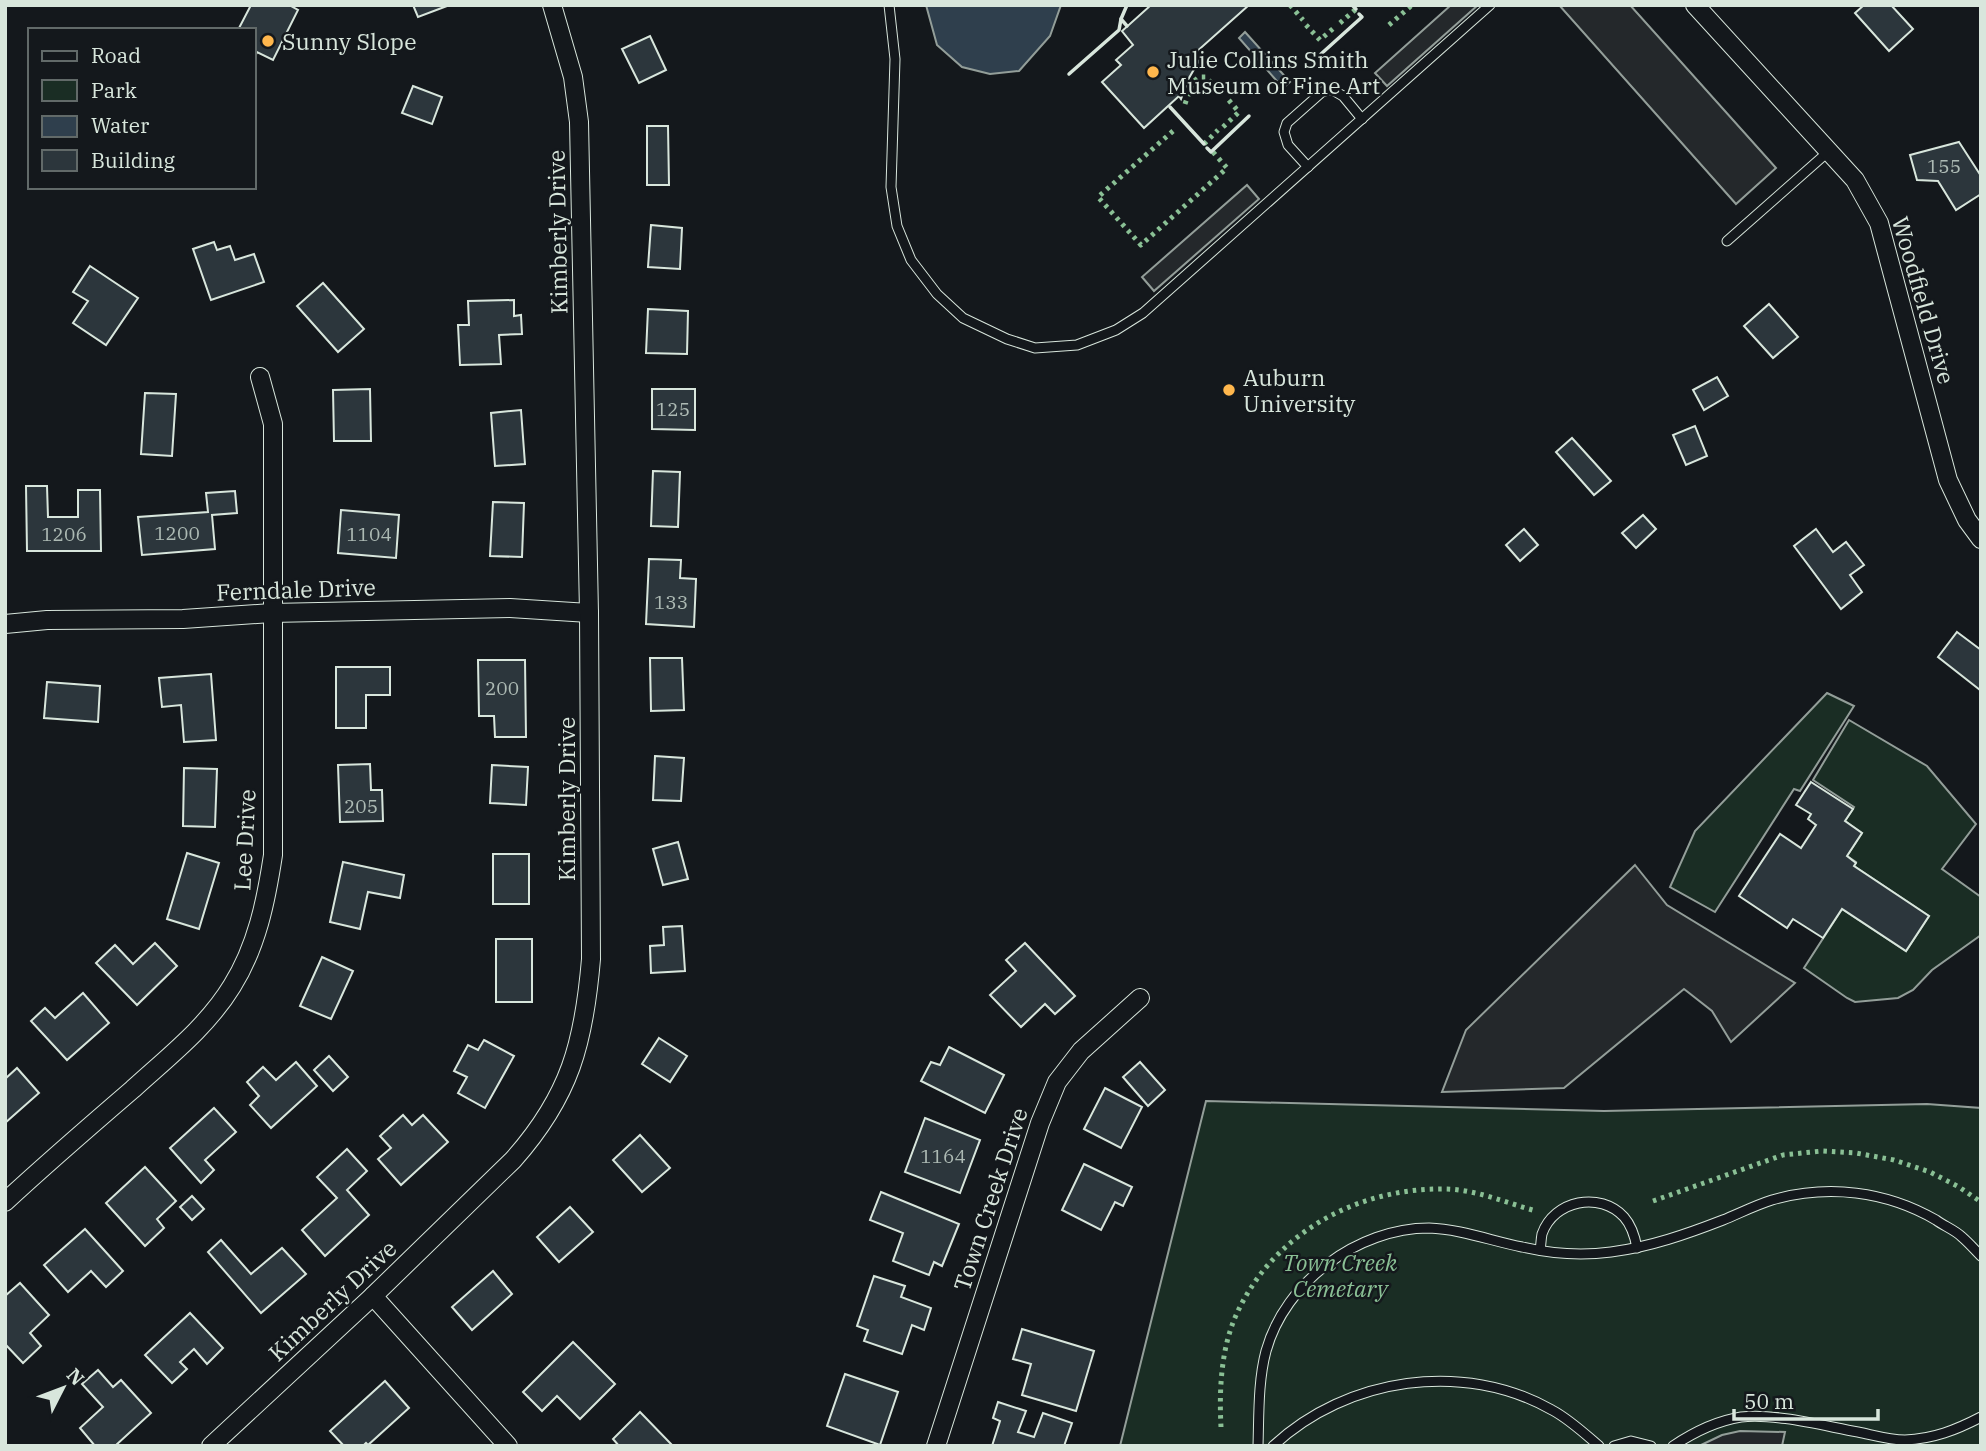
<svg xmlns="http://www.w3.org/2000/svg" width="1986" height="1451" viewBox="0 0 1986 1451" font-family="'IBM Plex Serif',serif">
<rect width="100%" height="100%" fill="#14181c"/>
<g fill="#1a2d24" stroke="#939e99" stroke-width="2">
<path d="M1827,693L1854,706L1800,791L1794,789L1715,912L1670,887L1695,831Z"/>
<path d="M1849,720L1927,766L1976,824L1942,869L1981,897V935L1932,970L1913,990L1898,998L1855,1002L1847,998L1804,968L1842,909L1906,951L1929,916L1854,866L1856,862L1847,856L1862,833L1845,821L1854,807L1813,780Z"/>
<path d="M1206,1101L1604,1111L1927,1104L1981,1108V1446H1120Z"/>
</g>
<g fill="#24282b" stroke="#939e99" stroke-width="2">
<path d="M1451,5H1478L1387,86L1375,73Z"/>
<path d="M1559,5H1630L1776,168L1736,204Z"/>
<path d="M1247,185L1259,199L1154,291L1142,277Z"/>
<path d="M1635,865L1667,905L1795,983L1731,1042L1712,1011L1684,989L1564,1088L1442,1092L1466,1030Z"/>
<path d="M1740,1431L1785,1432L1782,1446H1699L1722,1435Z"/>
</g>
<g fill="#2f3f4d" stroke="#939e99" stroke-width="2">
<path d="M926,5H1061L1050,36L1019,71L990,74L962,67L937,45Z"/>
<path d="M1245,32L1290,82L1283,88L1239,38Z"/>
</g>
<g fill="#2c363c" stroke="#d8e6dc" stroke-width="2">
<path d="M251,5H289L298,10L273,60L257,52L254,59V30H238Z"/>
<path d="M413,5H447V6L418,17Z"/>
<path d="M1151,5H1249L1195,53L1200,59L1189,78L1181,99L1179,96L1144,128L1102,82L1121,65L1116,60L1133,45L1122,31Z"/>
<path d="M1864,5H1891L1913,29L1889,51L1855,13Z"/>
<path d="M650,36L666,70L639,83L622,49Z"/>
<path d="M413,86L442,97L432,124L402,113Z"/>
<path d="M647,126H668L669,185H647Z"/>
<path d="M1959,142L1981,176V194L1956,210L1938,181L1917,180L1910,155Z"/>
<path d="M651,225L682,228L680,269L648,267Z"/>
<path d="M214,242L217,250L230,246L235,260L254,254L264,282L211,300L193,249Z"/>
<path d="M90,266L138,298L106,345L73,323L88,301L73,292Z"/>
<path d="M323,283L364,329L338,352L297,306Z"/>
<path d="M514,300V316L521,315L522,334L499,335L501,364L460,365L458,325H469L468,301Z"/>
<path d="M1769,304L1798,337L1773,358L1744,326Z"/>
<path d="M648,309L688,311L687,354L646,353Z"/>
<path d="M1717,377L1728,396L1704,410L1693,390Z"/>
<path d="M370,389L371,441H334L333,390Z"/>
<path d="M652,389H695V430L652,429Z"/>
<path d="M145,393L176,394L172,456L141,454Z"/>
<path d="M521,410L525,464L495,466L491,413Z"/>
<path d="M1695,426L1707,456L1686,465L1673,435Z"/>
<path d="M1572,438L1611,481L1594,495L1556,452Z"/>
<path d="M653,471L680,472L678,527L651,526Z"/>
<path d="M26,486H47L48,517H78V490H100L101,551H27Z"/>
<path d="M235,491L237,513L212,515L215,549L142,555L138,517L208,512L206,493Z"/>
<path d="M493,502L524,503L522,557L490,556Z"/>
<path d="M341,510L399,515L396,558L338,553Z"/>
<path d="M1643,515L1656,529L1636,548L1622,533Z"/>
<path d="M1524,529L1538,545L1520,561L1506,545Z"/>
<path d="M1816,529L1833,552L1846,542L1864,565L1850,575L1862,592L1841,609L1794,546Z"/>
<path d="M649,559L681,560L680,578L696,579L694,627L646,624Z"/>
<path d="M1957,632L1981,650L1980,690L1938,657Z"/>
<path d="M650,658H682L684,710L651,711Z"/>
<path d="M478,660H525L526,737H495L494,716H479Z"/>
<path d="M336,667H390V695H366V728H336Z"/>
<path d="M211,674L216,740L184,742L181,705L162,707L159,678Z"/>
<path d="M47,682L100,686L98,722L44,718Z"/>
<path d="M655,756L684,758L681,801L653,800Z"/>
<path d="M370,764L371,790H382L383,821L340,822L338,765Z"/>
<path d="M492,765L528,767L526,805L490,803Z"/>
<path d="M184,768L217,769L215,827L183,826Z"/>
<path d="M1811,782L1853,809L1845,821L1862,833L1847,856L1856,863L1854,866L1929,916L1906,951L1842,909L1823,938L1793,919L1787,928L1739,896L1780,834L1801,848L1816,825L1808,819L1811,814L1796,805Z"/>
<path d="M678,842L688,879L663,885L653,849Z"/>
<path d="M187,853L219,863L199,929L167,919Z"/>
<rect x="493" y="854" width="36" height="50"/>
<path d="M343,862L404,875L400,898L368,892L360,929L330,922Z"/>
<path d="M682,926L685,971L651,973L650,946L664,945L663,927Z"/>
<rect x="496" y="939" width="36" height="63"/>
<path d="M155,943L177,966L137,1005L96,963L115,945L133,964Z"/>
<path d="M1025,943L1075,996L1055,1014L1045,1004L1021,1027L990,995L1016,971L1006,960Z"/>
<path d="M322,957L353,971L331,1019L300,1006Z"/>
<path d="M83,993L109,1023L67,1060L31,1021L45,1008L55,1018Z"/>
<path d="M659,1038L687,1056L670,1082L642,1064Z"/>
<path d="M484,1040L514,1056L485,1108L458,1093L467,1077L454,1071L468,1045L478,1050Z"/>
<path d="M949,1047L1004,1075L985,1113L921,1081L931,1062L940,1065Z"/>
<path d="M329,1056L348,1077L333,1091L314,1070Z"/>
<path d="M296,1062L317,1086L271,1128L250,1105L259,1096L247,1082L263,1067L276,1080Z"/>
<path d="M1140,1062L1165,1090L1148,1106L1123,1077Z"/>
<path d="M17,1068L39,1093L5,1123V1079Z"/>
<path d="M1105,1088L1142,1107L1121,1148L1084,1129Z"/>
<path d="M214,1108L236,1132L205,1160L214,1170L201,1183L170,1148Z"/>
<path d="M403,1115L412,1125L423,1115L448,1142L401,1185L378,1159L391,1148L380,1136Z"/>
<path d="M925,1118L980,1140L960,1193L905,1172Z"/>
<path d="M640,1135L670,1168L642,1192L613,1160Z"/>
<path d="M347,1149L367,1171L347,1190L369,1215L325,1256L302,1230L337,1198L317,1177Z"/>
<path d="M1084,1164L1132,1187L1123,1206L1115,1202L1101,1230L1062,1210Z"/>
<path d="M145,1167L176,1201L157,1219L164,1228L145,1246L106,1203Z"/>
<path d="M881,1192L959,1224L942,1266L934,1262L929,1275L893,1261L903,1233L870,1220Z"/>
<path d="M192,1196L204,1209L192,1220L180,1207Z"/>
<path d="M570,1207L593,1232L559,1262L537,1237Z"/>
<path d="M85,1229L123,1271L106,1287L91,1271L68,1292L44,1265Z"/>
<path d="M221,1240L251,1274L282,1248L306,1274L261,1313L208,1252Z"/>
<path d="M493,1271L512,1294L472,1330L452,1307Z"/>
<path d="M874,1276L905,1286L901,1297L931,1308L924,1330L912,1325L902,1354L864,1341L868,1330L857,1326Z"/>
<path d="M20,1283L49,1315L30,1333L41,1346L23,1363L5,1344V1296Z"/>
<path d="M190,1313L223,1348L207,1364L194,1349L180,1362L187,1369L172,1383L145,1355Z"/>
<path d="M1022,1329L1094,1351L1076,1411L1022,1395L1031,1364L1013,1359Z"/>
<path d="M573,1342L615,1384L580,1419L557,1396L542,1411L523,1392Z"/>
<path d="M98,1370L113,1387L121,1380L151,1413L115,1446H95L80,1428L103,1407L82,1384Z"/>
<path d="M845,1374L898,1392L880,1445L827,1426Z"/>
<path d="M385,1381L409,1408L368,1445L366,1443L363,1446H344L330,1431Z"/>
<path d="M998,1402L1026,1411L1018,1432L1034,1437L1043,1413L1072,1423L1064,1446H992L1000,1421L993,1418Z"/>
<path d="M640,1412L673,1446H619L613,1439Z"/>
</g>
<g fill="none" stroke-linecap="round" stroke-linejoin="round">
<g stroke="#d8e6dc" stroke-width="11">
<g id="service">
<path d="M889,5L895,59L891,187L897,226L911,260L937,294L963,318L1007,339L1035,348L1077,345L1116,330L1143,313L1490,5"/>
<path d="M1308,167L1288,145L1284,132L1287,123L1322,92L1331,89L1343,96L1362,119"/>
<path d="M1727,241L1829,151"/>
<path d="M1540,1250C1541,1245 1541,1239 1542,1234C1554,1200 1600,1191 1624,1217C1632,1226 1635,1237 1637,1248"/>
<path d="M1258,1446C1259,1415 1258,1381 1266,1351C1285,1282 1358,1228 1429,1228C1460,1229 1492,1241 1522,1247C1552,1254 1582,1256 1611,1252C1650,1247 1687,1234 1723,1220C1740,1213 1756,1205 1772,1200C1828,1184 1886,1191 1936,1220C1944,1226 1955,1230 1962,1237C1969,1243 1975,1250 1981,1256"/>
<path d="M1273,1446C1347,1377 1464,1360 1552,1410C1569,1419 1584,1433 1599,1446"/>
<path d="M1614,1446L1631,1441L1651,1446"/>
<path d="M1673,1446C1694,1432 1716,1421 1741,1417C1775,1413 1824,1426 1858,1432C1873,1435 1890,1440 1905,1440C1933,1439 1956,1430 1981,1417"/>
</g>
</g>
<g stroke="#d8e6dc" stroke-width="20">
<g id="minor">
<path d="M1695,5L1855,180L1879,223L1948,480L1967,520L1981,539"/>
<path d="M5,624L47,620L183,619L271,613L510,608L589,613"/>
<path d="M5,1202C47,1163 90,1126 133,1089C168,1057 207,1027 232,986C257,946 266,901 273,855V424L260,377"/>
<path d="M373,1296L508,1446"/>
<path d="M211,1446L373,1296L513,1160C570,1096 584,1043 591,959L589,613L579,122L573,77L552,5"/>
<path d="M936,1446L1040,1123L1057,1082L1081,1051L1140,998"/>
</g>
</g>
<use href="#service" stroke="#14181c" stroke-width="9"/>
<use href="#minor" stroke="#14181c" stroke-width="18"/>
<g stroke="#8ac095" stroke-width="5" stroke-dasharray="3.5 5" stroke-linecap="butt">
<path d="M1290,5L1303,20"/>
<path d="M1340,23L1356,9"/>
<path d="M1306,25L1320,40L1336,26"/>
<path d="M1389,25L1412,5"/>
<path d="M1185,104L1193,82L1199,77H1206L1220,93"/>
<path d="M1223,127L1239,112L1226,97"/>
<path d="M1173,131L1098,197L1141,245L1227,168L1212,151"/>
<path d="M1204,144L1218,130"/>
<path d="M1653,1201L1783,1155L1822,1151L1856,1153L1894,1160L1930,1172L1959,1187L1981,1202"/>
<path d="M1221,1427C1219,1389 1221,1346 1238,1311C1276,1231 1360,1187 1447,1189C1477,1190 1507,1203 1536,1211"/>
</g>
<g stroke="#d8e6dc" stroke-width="3.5">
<path d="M1127,5L1121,19L1127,26"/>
<path d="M1352,5L1356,9"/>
<path d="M1321,54L1362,17L1359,14"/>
<path d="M1069,74L1119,30L1121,19"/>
<path d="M1170,107L1204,144"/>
<path d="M1207,148L1211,152L1249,116"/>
</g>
</g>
<g fill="#ffb74d" stroke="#14181c" stroke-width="2.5">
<circle cx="268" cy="41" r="7"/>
<circle cx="1153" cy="72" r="7"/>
<circle cx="1229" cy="390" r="7"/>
</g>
<g text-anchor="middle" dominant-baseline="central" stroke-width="5" stroke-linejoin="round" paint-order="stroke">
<g font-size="19" fill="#adbab4">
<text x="1944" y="166">155</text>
<text x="673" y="409">125</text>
<text x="177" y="533">1200</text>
<text x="64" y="534">1206</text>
<text x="369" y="534">1104</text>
<text x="671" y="602">133</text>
<text x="502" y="688">200</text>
<text x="361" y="806">205</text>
<text x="943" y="1156">1164</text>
</g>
<g font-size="23" fill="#d8e6dc" stroke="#14181c" text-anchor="start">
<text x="282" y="41">Sunny Slope</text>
<text x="1167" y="59">Julie Collins Smith<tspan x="1167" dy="26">Museum of Fine Art</tspan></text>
<text x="1243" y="377">Auburn<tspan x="1243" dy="26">University</tspan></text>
</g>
<g font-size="23" fill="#d8e6dc" stroke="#14181c">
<text transform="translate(557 232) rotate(-91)">Kimberly Drive</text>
<text transform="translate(1924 300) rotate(74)">Woodfield Drive</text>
<text transform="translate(296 589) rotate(-2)">Ferndale Drive</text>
<text transform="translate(566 799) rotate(-90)">Kimberly Drive</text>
<text transform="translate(244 840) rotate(-87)">Lee Drive</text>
<text transform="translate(990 1199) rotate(-72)">Town Creek Drive</text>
<text transform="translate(332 1300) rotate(-43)">Kimberly Drive</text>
</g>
<g font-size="23" font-style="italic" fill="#8ac095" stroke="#14181c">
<text x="1340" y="1262">Town Creek<tspan x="1340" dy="26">Cemetary</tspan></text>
</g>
</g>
<rect width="1986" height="1451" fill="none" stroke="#d8e6dc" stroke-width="14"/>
<rect x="28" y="28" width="228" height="161" fill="#14181c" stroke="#626a69" stroke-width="2"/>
<rect x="42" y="51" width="35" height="10" fill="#14181c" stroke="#626a69" stroke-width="2"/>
<text x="91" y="63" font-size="21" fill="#d8e6dc">Road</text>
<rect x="42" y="80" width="35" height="21" fill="#1a2d24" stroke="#626a69" stroke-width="2"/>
<text x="91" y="98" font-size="21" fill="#d8e6dc">Park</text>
<rect x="42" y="116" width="35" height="21" fill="#2f3f4d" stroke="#626a69" stroke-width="2"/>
<text x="91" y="133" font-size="21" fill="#d8e6dc">Water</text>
<rect x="42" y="150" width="35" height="21" fill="#2c363c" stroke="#626a69" stroke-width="2"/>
<text x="91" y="168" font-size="21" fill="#d8e6dc">Building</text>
<g transform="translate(63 1388) rotate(48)" stroke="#14181c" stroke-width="5" paint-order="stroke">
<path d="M0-5L12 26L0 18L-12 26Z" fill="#d8e6dc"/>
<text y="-10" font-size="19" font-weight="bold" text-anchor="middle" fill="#d8e6dc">N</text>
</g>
<path d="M1734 1409v10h144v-10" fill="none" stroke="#d8e6dc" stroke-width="3.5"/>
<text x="1744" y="1409" font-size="21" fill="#d8e6dc" stroke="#14181c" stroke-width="5" paint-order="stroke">50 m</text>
</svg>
